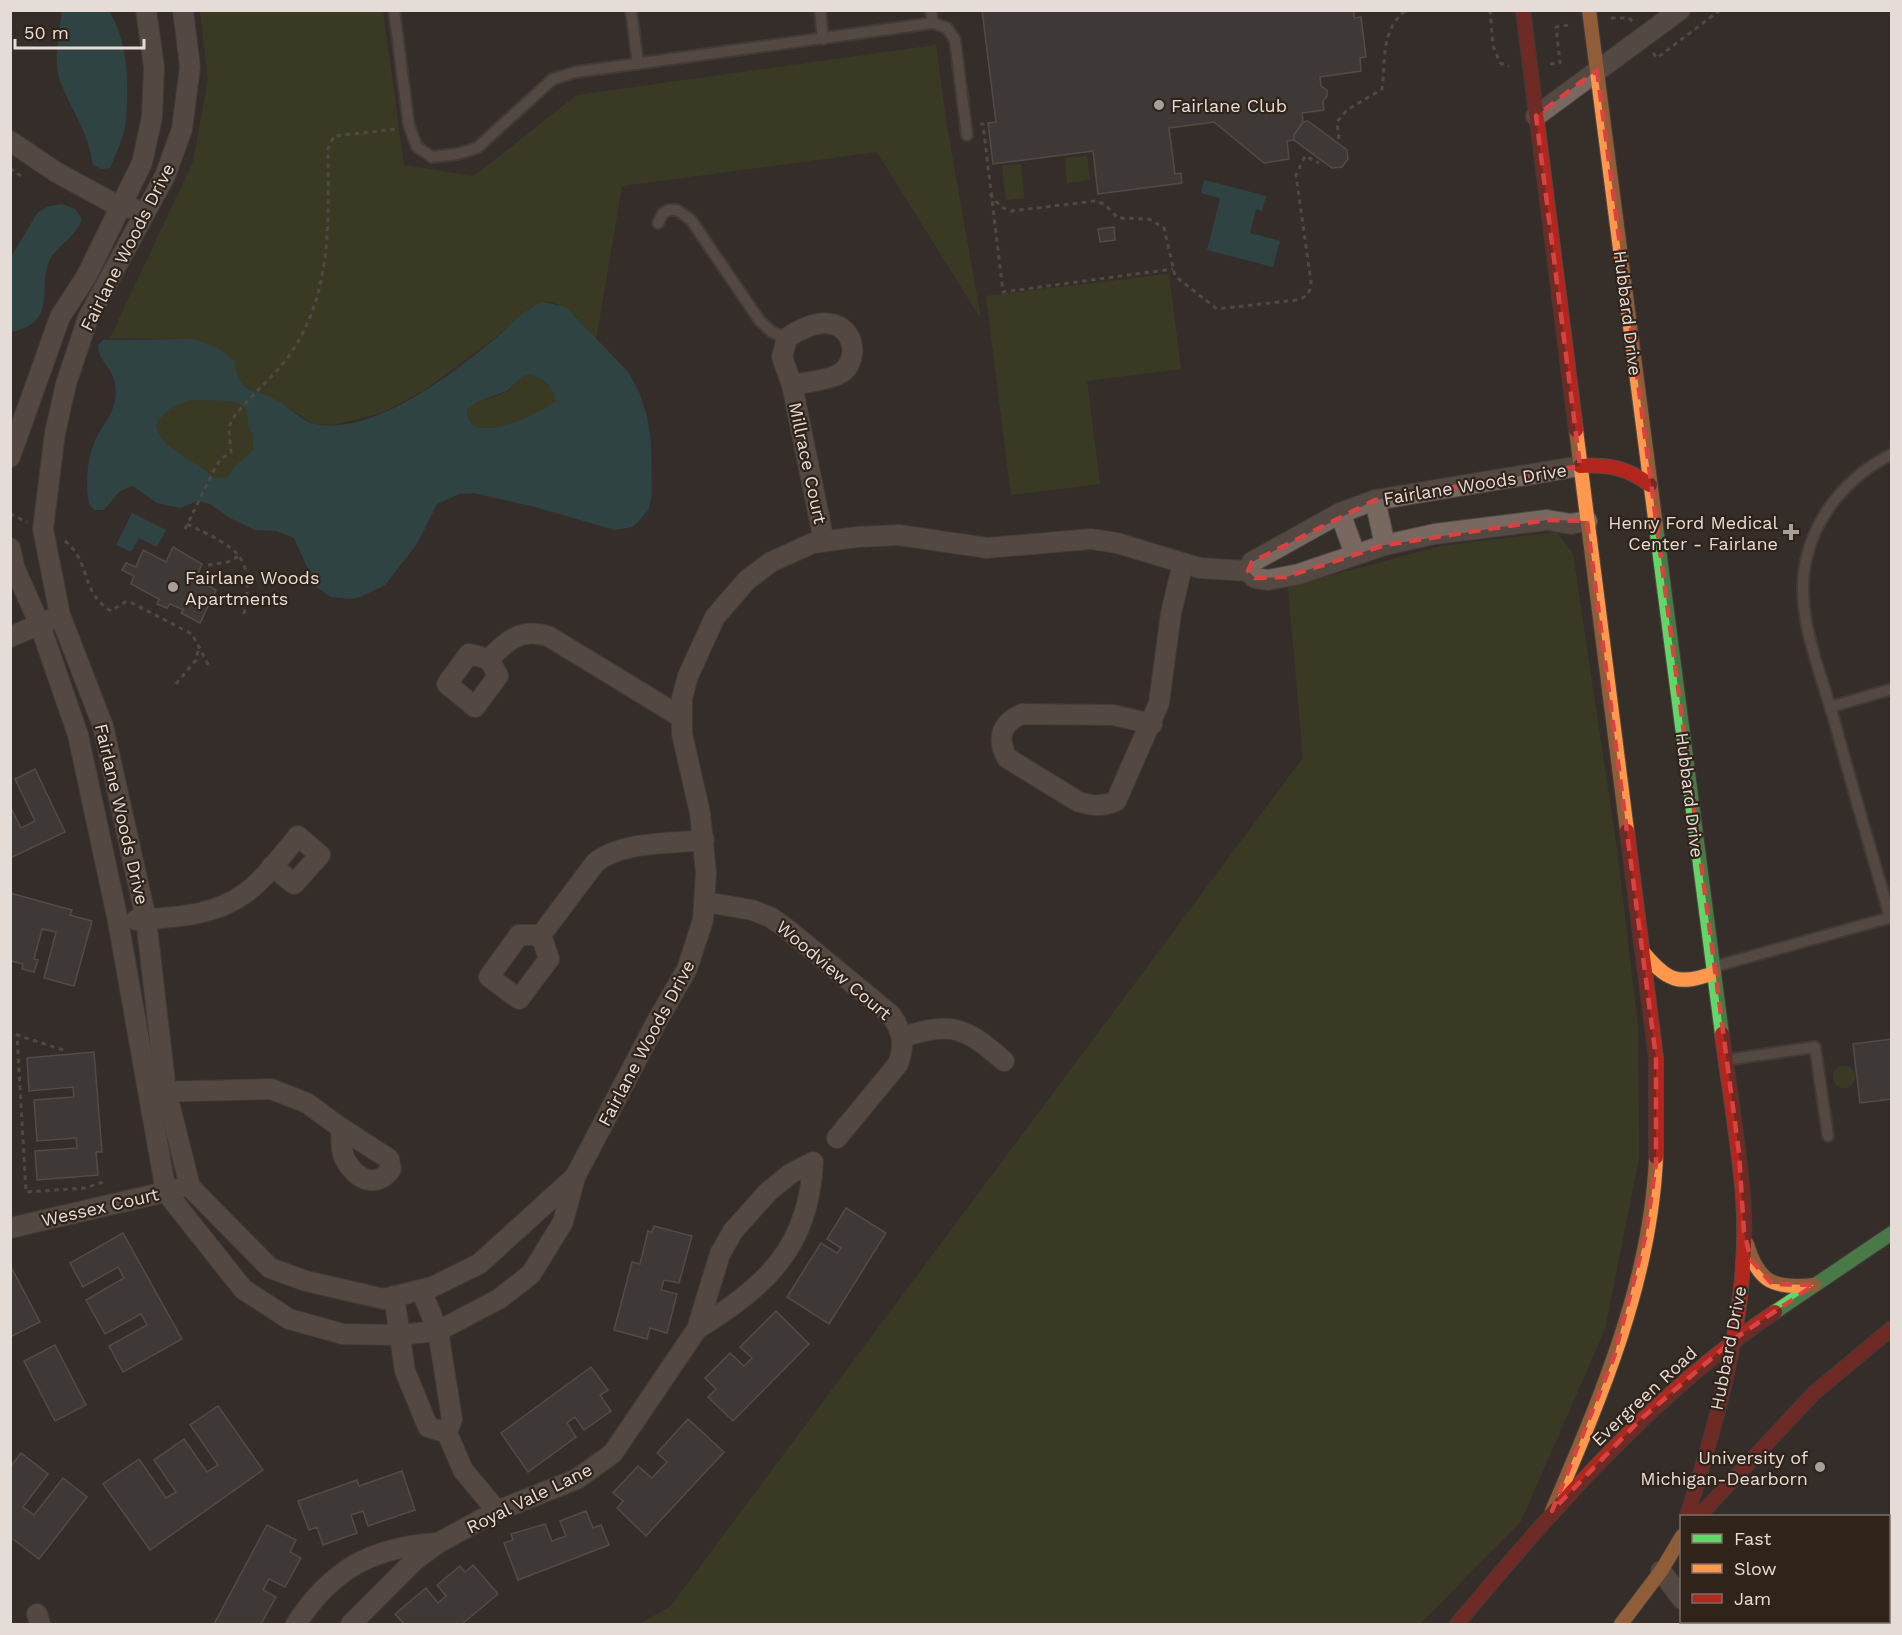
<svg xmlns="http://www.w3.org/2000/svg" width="1902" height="1635" viewBox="0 0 1902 1635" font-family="'Work Sans',sans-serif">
<rect width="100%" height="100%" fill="#352e29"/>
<g fill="#414b1e">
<path d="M200,11H383L404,165L474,176L577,95L936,45L947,127L981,319L877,152L622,186L596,340L577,317L554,302H542L532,306L496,337L423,391L382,413L332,425L314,424L278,401L258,394L241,383L236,372L195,339L110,338L193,162L208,80Z"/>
<path d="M1087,156L1090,180L1067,183L1065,158Z"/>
<path d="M1021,164L1024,198L1006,200L1002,166Z"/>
<path d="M1169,274L1181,369L1087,381L1100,484L1011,495L986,296Z"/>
<path d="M528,374C543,378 553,386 557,401C541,414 465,450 467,408C479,398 496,399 509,390C517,384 517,378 528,374Z"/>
<path d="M191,400L233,401L242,405L247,411L248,427L253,435V450L235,466L228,477L214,478C197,460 162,451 156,426C164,410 175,405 191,400Z"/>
<path d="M1557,532L1573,554L1617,850L1638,1026L1639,1158L1605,1329L1521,1521L1420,1624H639L670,1607L1303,758L1288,587L1441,546Z"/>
<circle cx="1844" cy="1077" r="11"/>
</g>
<g fill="#286060" fill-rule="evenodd">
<path d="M62,11H109C128,40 129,86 126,119C125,136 116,153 110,168L101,169L93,164C87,128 72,112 60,81C53,60 59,32 62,11Z"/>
<path d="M1204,180L1266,196L1262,211L1256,209L1250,233L1280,241L1273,267L1207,250L1220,198L1201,193Z"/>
<path d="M62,204L75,209L82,219C76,235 62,243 52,256C34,283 62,322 11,332V257L38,212L49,206Z"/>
<path d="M542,302L566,307L629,373L639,392L647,416L651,442L652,493L649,509L638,522L632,527L615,530L535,507L474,493L459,494L437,504L417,544L385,585L358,598L349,599L331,597L316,587L294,538L277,531L255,530L230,518L210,504L198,501L180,508L157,503L133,486L120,491L104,510H95L89,504C85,482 87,455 98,435C106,421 116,409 116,392C116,369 98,362 98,345L103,340L195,339L215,347L234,360C239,397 257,388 280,402C291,409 302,421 315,424C375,436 453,373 496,338C511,325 524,309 542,302ZM528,374C543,378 554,386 556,401C541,414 465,450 467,409C478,399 493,397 506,391C515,386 517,378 528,374ZM191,400L233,401L242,405L247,411L248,427L253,435V450L235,466L228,477L214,478C197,460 162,451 156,426C164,410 175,405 191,400Z"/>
<path d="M132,513L166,530L157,547L139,538L131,552L116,545Z"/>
</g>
<g fill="#4a4747" stroke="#726e6f" stroke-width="1.5">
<path d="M982,10H1354V18L1361,17L1366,57L1360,58L1361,71L1320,77L1321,86L1327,90V96L1323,101L1324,110L1302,113L1303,122L1294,135V140L1287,141L1289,159L1264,163L1214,122L1169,128L1175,174L1181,173L1182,183L1098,194L1093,151L993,164L988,123L996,122Z"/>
<path d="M1308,121L1347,150L1348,159L1342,167L1332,168L1294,140V135L1303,122Z"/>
<path d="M1114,227L1115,240L1100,242L1098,229Z"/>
<path d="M173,547L202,564L196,578L216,590L200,623L181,613L184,610L170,604L167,608L157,604L159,599L131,584L134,576L122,570L126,563L136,567L143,550L166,562Z"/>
<path d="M35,769L65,832L10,858V806L21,828L35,821L15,779Z"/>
<path d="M10,893L72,910L70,915L92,921L74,986L44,978L56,932L42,929L34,959L38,960L34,972L22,969L23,964L10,961Z"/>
<path d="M1892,1039V1099L1860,1103L1853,1044Z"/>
<path d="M94,1052L102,1152H96L98,1175L37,1180L35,1151L77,1148L76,1138L37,1141L34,1100L74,1097L73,1087L29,1091L27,1058Z"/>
<path d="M846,1208L886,1233L829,1324L787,1297L821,1243L837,1253L841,1248L827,1239Z"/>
<path d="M654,1226L692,1236L679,1283L664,1280L661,1290L677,1294L667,1333L650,1328L647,1339L614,1330L632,1262L640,1264L648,1231L652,1232Z"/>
<path d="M123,1233L182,1339L123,1372L109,1346L147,1325L141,1314L105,1334L86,1300L124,1278L118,1267L83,1287L70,1263Z"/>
<path d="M10,1265L40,1322L10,1337Z"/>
<path d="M776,1311L809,1344L733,1421L708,1397L716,1389L705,1378L730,1353L744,1366L752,1358L740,1347Z"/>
<path d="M55,1345L86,1405L55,1421L24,1361Z"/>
<path d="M591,1367L608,1390L600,1395L611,1411L584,1430L575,1417L567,1423L576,1437L528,1472L501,1433Z"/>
<path d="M218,1406L263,1470L150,1550L103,1484L139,1459L166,1498L176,1492L154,1460L184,1439L207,1472L218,1465L190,1425Z"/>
<path d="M688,1419L724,1452L646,1536L617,1508L623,1501L613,1493L638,1466L652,1478L667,1462L657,1453Z"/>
<path d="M21,1453L48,1474L23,1507L34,1515L63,1478L87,1497L39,1559L10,1537V1467Z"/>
<path d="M402,1471L415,1510L368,1526L363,1511L351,1515L357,1533L323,1545L317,1527L309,1530L298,1501L357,1480L359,1486Z"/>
<path d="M586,1511L593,1528L601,1525L609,1545L518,1580L504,1543L513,1540L511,1534L545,1524L552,1541L566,1536L560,1521Z"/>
<path d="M267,1525L296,1540L290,1552L301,1558L285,1587L269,1579L263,1590L276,1597L261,1624H214Z"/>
<path d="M473,1565L498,1594L462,1624H404L395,1614L426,1588L438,1603L446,1596L437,1585L460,1566L465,1572Z"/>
</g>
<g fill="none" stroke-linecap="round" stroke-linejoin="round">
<g stroke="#504a46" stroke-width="14">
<g id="lane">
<path d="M394,10L409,126L417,147L432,157L457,154L477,148L553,79L576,72L933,23"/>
<path d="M631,10L638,64"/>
<path d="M820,10L823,39"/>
<path d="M931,10L933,23L947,28L955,40L967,135"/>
<path d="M658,223L663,213L669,210H677L691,220L760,321L772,332L787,338"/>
<path d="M1830,707L1892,689"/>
<path d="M1890,917C1871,850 1851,783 1833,716C1819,668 1796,615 1805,565C1814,516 1848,476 1892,454"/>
<path d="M1713,967L1892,917"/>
<path d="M1726,1060L1815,1047L1828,1136"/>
<path d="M1888,1561L1892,1559"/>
<path d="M1871,1622L1873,1624"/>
</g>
</g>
<g stroke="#504a46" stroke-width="22">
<g id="street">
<path d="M183,10L190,67L182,129L165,176L88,318L66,384L55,433L43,529L60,615L103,726L146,919L166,1091L190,1187L270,1268L306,1281L384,1299L432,1287L479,1264L575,1177"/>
<path d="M1536,116L1680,10"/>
<path d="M10,141L56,172L120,207L132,208"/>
<path d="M792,385C806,382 824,381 837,375C868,362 852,294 787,338L782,357L792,385L824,541"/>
<path d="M10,457L60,317L86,277L142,163L152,117L154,67L146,10"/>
<path d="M1375,500L1385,545"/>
<path d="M1340,513L1355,554"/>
<path d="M10,548L15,569L40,625L78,735L118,921L166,1192L243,1289L289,1319L343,1334L399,1335L438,1331L499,1299L531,1274L563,1222L575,1177L657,1021L687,969L703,920L706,873L700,813L682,734V698L688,676L715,617L747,580L771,562L813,543L857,537L899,535L987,548L1091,539L1117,543L1200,568L1248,571L1255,578L1268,580L1299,574L1385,545L1435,534L1547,520L1571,524L1587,521"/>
<path d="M1248,571L1252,562L1340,513L1375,500L1580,466"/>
<path d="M10,637L52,619"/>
<path d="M489,659L469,654L447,684L475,707L498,676L489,659C508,640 520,628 548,636L681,717"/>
<path d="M1152,724L1113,715L1022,714C1002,723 996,737 1007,758L1079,802C1093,806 1103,807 1116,801L1159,703L1171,613L1183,563"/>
<path d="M706,902L752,910L770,917L786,928L891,1015C903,1032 905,1045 898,1064L837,1138"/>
<path d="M136,920C173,917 212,917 244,894C265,879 282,855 298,836L320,855L294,884L272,866"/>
<path d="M519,935H541L549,959L519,999L489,977Z"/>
<path d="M541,935L595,863C620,841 672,844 704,840"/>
<path d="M903,1037C953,1021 966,1028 1004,1061"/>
<path d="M154,1092L271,1089L307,1103L341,1128"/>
<path d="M341,1128L389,1159L391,1169C377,1189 357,1180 346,1161C340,1152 342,1138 341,1128Z"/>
<path d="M10,1228L178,1189"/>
<path d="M421,1290L438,1331L452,1419L447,1433L463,1470L497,1511"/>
<path d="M394,1296L405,1371L428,1427L447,1433"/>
<path d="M1661,1571L1682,1599"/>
<path d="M37,1614L40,1624"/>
<path d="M1697,1622L1699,1624"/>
<path d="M296,1624C332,1569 372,1547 438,1543"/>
<path d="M351,1624L414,1561L438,1543L497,1511L577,1479L613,1453L697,1329L720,1254L733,1231L768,1192L790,1174L813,1162C809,1248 766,1286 697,1329"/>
</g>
</g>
<g stroke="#504a46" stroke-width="16">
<g id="fast">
<path d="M1656,526L1722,1034"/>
<path d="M1775,1312L1892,1233"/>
</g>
</g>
<g stroke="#504a46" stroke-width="16">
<g id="slow">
<path d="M1589,10L1656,526"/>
<path d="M1576,430L1627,831"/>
<path d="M1643,952C1667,981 1678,986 1714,973"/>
<path d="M1747,1244C1758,1283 1775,1289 1814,1285"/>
<path d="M1552,1511C1600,1399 1651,1281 1656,1157"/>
<path d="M1621,1624L1661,1571L1682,1536"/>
</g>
</g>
<g stroke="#504a46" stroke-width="16">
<g id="jam">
<path d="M1523,10L1576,430"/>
<path d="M1580,466C1607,464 1629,468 1650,485"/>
<path d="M1627,831L1656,1058V1157"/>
<path d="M1687,1516C1719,1417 1751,1302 1743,1197C1739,1143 1729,1088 1722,1034"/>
<path d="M1699,1516L1814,1393L1892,1328"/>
<path d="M1457,1624C1553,1510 1650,1396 1775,1312"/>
</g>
</g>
<g stroke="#736861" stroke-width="3" stroke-dasharray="4.5 4.5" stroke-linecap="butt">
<path d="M1490,10L1493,46L1500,63L1509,66"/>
<path d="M1611,18H1629L1633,22"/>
<path d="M1653,53L1657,58L1720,10"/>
<path d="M1550,64L1560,63L1556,27L1569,25"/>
<path d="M980,124H983L1003,292L1173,269"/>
<path d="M1339,139L1337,122L1347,110L1382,89C1386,59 1380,31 1406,10"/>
<path d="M10,168L22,177"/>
<path d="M990,194L1001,207L1011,211L1096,201L1104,204L1118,218L1149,219L1164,228L1175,276L1217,309L1296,300C1307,297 1310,294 1311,282L1296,175L1305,156L1319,163"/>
<path d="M10,514L27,522"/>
<path d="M187,524C236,548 256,554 244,614"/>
<path d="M185,529L215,468L221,459L231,452L229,430L231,421C250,394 280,373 296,345C333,284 328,217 328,149L334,136L396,129"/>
<path d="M65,541C92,563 79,591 111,611L125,602L132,603L192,634L210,668"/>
<path d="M208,565L228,562L241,555"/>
<path d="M176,684L196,660L199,646"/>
<path d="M63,1050L17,1035L26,1192L85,1188L103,1182"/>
</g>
<use href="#lane" stroke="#78685f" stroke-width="10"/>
<use href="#street" stroke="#78685f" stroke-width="20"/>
<use href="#fast" stroke="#63d668" stroke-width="14"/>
<use href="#slow" stroke="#ff974d" stroke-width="14"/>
<use href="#jam" stroke="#b3261e" stroke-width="14"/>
</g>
<path d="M0 0H1902V1635H0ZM1597,70L1739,1153L1744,1232L1751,1260L1772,1284L1814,1285L1733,1340L1641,1419L1552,1511L1614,1357L1646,1234L1656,1163V1058L1587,521L1547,520L1385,545L1286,577L1255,578L1248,571L1252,562L1375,500L1580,466L1536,116Z" fill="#352e29" fill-opacity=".55" fill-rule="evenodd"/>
<path fill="none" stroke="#d84342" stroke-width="4.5" stroke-dasharray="12 8" stroke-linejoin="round" d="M1597,70L1739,1153L1744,1232L1751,1260L1772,1284L1814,1285L1733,1340L1641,1419L1552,1511L1614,1357L1646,1234L1656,1163V1058L1587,521L1547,520L1385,545L1286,577L1255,578L1248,571L1252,562L1375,500L1580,466L1536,116Z"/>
<g fill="#a89f9a" stroke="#30231a" stroke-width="2">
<circle cx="1159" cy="105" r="6"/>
<path d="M1788 523h6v6h6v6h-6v6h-6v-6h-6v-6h6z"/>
<circle cx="173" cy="587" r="6"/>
<circle cx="1820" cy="1467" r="6"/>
</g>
<g text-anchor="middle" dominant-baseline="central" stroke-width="4.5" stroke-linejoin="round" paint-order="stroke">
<g font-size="18" fill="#e6dcd7" stroke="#30231a" text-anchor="start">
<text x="1171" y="105">Fairlane Club</text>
<text x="1778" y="522" text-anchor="end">Henry Ford Medical<tspan x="1778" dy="21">Center - Fairlane</tspan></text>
<text x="185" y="577">Fairlane Woods<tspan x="185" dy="21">Apartments</tspan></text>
<text x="1808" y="1457" text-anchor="end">University of<tspan x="1808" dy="21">Michigan-Dearborn</tspan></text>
</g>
<g font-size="18" fill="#e6dcd7" stroke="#30231a">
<text transform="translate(127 247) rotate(-63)">Fairlane Woods Drive</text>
<text transform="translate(1628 313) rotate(83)">Hubbard Drive</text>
<text transform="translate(808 463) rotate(78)">Millrace Court</text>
<text transform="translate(1475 484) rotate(-9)">Fairlane Woods Drive</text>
<text transform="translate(1690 795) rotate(83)">Hubbard Drive</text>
<text transform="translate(122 814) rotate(77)">Fairlane Woods Drive</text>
<text transform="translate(834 970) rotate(40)">Woodview Court</text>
<text transform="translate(646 1043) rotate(-62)">Fairlane Woods Drive</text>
<text transform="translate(100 1207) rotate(-13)">Wessex Court</text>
<text transform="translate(1728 1348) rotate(-79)">Hubbard Drive</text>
<text transform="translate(1644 1396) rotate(-43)">Evergreen Road</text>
<text transform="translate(529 1498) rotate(-26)">Royal Vale Lane</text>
</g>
</g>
<rect width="1902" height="1635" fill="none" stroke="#e6dcd7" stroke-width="24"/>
<rect x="1680" y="1515" width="210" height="108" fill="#30231a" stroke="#796d66" stroke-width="1.5"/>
<rect x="1692" y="1534" width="30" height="9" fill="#63d668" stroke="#796d66" stroke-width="1.5"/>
<text x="1734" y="1545" font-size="18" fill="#e6dcd7">Fast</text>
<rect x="1692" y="1564" width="30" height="9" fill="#ff974d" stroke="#796d66" stroke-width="1.5"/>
<text x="1734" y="1575" font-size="18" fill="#e6dcd7">Slow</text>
<rect x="1692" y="1594" width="30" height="9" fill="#b3261e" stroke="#796d66" stroke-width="1.5"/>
<text x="1734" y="1605" font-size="18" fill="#e6dcd7">Jam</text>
<path d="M15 39v9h129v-9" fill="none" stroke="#e6dcd7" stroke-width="3"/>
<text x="24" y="39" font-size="18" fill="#e6dcd7" stroke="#30231a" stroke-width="4.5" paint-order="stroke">50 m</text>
</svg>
